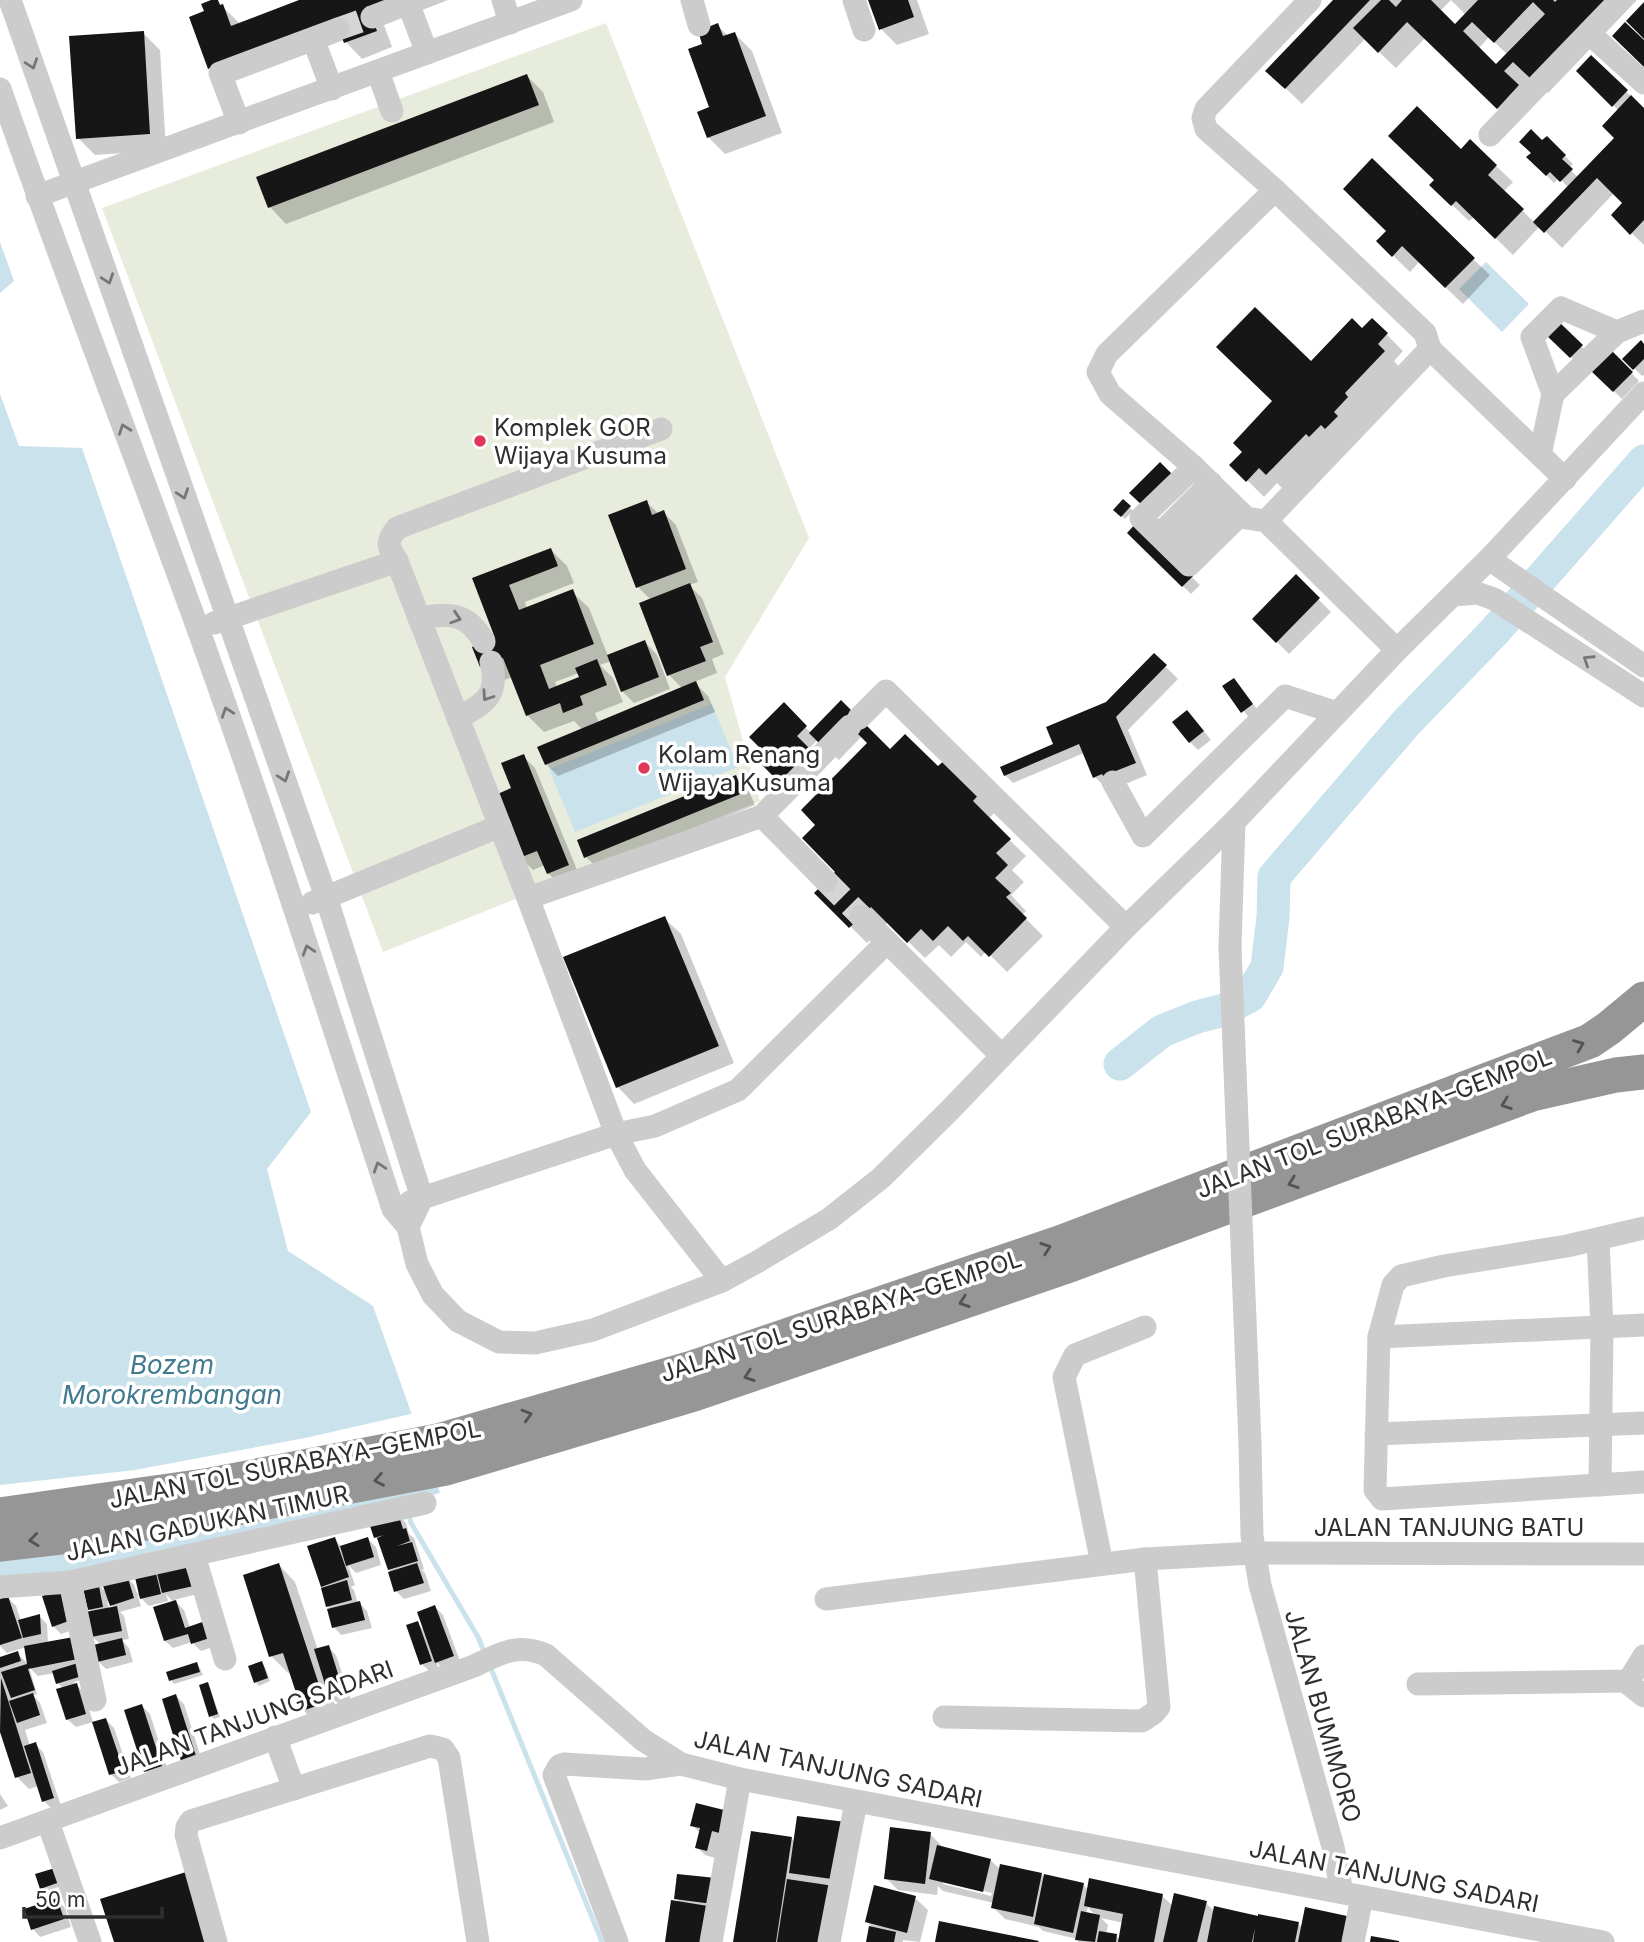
<svg xmlns="http://www.w3.org/2000/svg" width="1644" height="1942" viewBox="0 0 1644 1942" font-family="Inter,sans-serif">
<rect width="100%" height="100%" fill="#fff"/>
<path fill="#e7ecdd" d="M606,23L809,538L725,677L760,801L383,952L102,208Z"/>
<g fill="#cae2eb">
<path d="M0,242L14,281L0,293Z"/>
<path d="M1486,262L1529,304L1502,332L1459,289Z"/>
<path d="M0,394L19,446L82,448L311,1112L267,1169L288,1251L373,1306L440,1493L405,1503L77,1577L0,1582Z"/>
<path d="M712,704L738,767L575,832L549,769Z"/>
</g>
<path fill="#fff" d="M415,1413L426,1443L0,1553V1485L135,1470L305,1438Z"/>
<g fill="#0003" fill-rule="evenodd">
<path d="M216,0L240,24L304,0H448L384,25L392,47L362,59L344,40L227,84L207,12Z"/>
<path d="M870,0H917L929,34L897,45L881,29Z"/>
<path d="M1335,0H1451L1440,11L1455,26L1466,15L1451,0H1637L1548,93L1531,77L1514,124L1425,38L1396,68L1365,39L1302,104L1268,71ZM1489,37L1508,55L1496,66L1478,49Z"/>
<path d="M717,25L728,36L735,34L752,51L782,133L725,154L708,137L711,108L705,45Z"/>
<path d="M143,33L160,50L166,150L95,155L78,138Z"/>
<path d="M1591,57L1644,109V245L1613,215L1624,203L1614,193L1562,248L1540,226L1513,255L1474,217L1469,221L1448,201L1461,151L1496,166L1513,182L1503,192L1535,223L1569,188L1559,178L1554,183L1529,157L1543,143L1565,156L1573,164L1569,168L1578,178L1616,138L1619,111L1578,71Z"/>
<path d="M527,76L543,92L554,122L286,224L270,207L258,178Z"/>
<path d="M1378,241L1473,259L1490,275L1463,304L1419,262L1410,272Z"/>
<path d="M1372,320L1403,351L1394,361L1401,369L1284,490L1277,483L1264,497L1232,465L1311,364L1362,330Z"/>
<path d="M1558,324L1589,354L1579,365L1548,334Z"/>
<path d="M1644,346V375L1642,376L1625,359Z"/>
<path d="M1611,352L1639,381L1622,399L1593,371Z"/>
<path d="M1123,501L1133,511L1125,519L1115,510Z"/>
<path d="M646,502L659,514L663,512L676,525L698,582L689,585L702,598L724,654L712,659L717,673L694,682L708,696L715,712L558,776L546,764L583,730L574,721L544,732L527,715L512,677L498,683V639L474,579L551,550L567,566L574,583L525,602L527,609L572,592L589,608L608,656L645,642L657,655L670,689L634,703L622,691L611,661L600,665L613,678L623,702L595,713L599,723L683,689L669,675L651,600L638,587L610,516ZM579,673L581,678L557,687L555,682Z"/>
<path d="M1138,524L1200,585L1191,594L1130,533Z"/>
<path d="M1296,577L1331,612L1289,654L1254,619Z"/>
<path d="M1154,655L1178,679L1128,730L1147,775L1116,788L1103,785L1095,777L1084,753L1013,783L1005,775L1057,745L1107,703Z"/>
<path d="M1234,680L1260,713L1251,720L1224,687Z"/>
<path d="M841,703L890,751L938,769L997,810L988,819L1026,856L1012,870L1024,882L1011,895L1026,911L1022,915L1043,936L1007,972L986,951L981,957L966,942L951,957L939,945L925,958L888,922L867,943L817,893L838,872L817,825L869,743L862,736L839,760L818,739L808,750L772,758L784,705L811,733Z"/>
<path d="M1195,720L1211,740L1198,750L1190,742Z"/>
<path d="M523,756L535,768L580,877L560,885L548,873L545,865L533,870L520,857L514,789Z"/>
<path d="M736,777L748,789L755,805L598,869L586,857Z"/>
<path d="M664,918L681,934L734,1063L634,1104L618,1087Z"/>
<path d="M398,1515L406,1523L409,1534L414,1538L424,1569L422,1570L425,1573L431,1591L404,1599L396,1591L392,1573L389,1570L380,1542L375,1537Z"/>
<path d="M334,1539L342,1547L368,1539L376,1547L381,1565L356,1573L348,1565L355,1585L351,1587L354,1590L358,1604L359,1603L367,1611L372,1628L341,1635L334,1627L332,1610L327,1606L309,1547Z"/>
<path d="M279,1565L295,1582L318,1650L328,1647L336,1655L351,1700L339,1704L333,1699L340,1720L320,1726L303,1710L291,1672L288,1673L271,1656Z"/>
<path d="M158,1570L205,1592L174,1600L184,1610L190,1628L222,1644L201,1651L192,1642L173,1648L165,1641L174,1603L166,1594L168,1601L149,1606L137,1594L141,1606L120,1612L124,1616L129,1639L122,1640L129,1648L133,1662L106,1669L98,1661L101,1645L92,1636L93,1613L89,1609L97,1583L107,1593L127,1577L134,1585L137,1593H140ZM107,1601L115,1608L109,1610Z"/>
<path d="M44,1597L84,1626L61,1634L53,1626Z"/>
<path d="M8,1598L16,1606L21,1621L39,1616L47,1624L48,1644L79,1638L84,1679L74,1682L84,1693L93,1722L76,1727L68,1720L58,1690L64,1689L58,1683L55,1673L38,1676L29,1667L37,1694L33,1695L40,1703L47,1723L25,1730L30,1746L35,1744L43,1752L61,1806L52,1809L44,1801L39,1786L29,1789L17,1777L0,1726V1659L17,1653L29,1665L26,1647L7,1653L0,1646V1601Z"/>
<path d="M435,1607L443,1615L461,1664L444,1670L436,1662L439,1669L430,1672L422,1664L409,1626L417,1623L425,1631Z"/>
<path d="M262,1663L265,1667L270,1681L259,1686L256,1682Z"/>
<path d="M197,1664L200,1668L203,1675L174,1684L171,1680Z"/>
<path d="M207,1684L210,1688L220,1717L214,1719L211,1716Z"/>
<path d="M176,1696L184,1704L203,1764L191,1768Z"/>
<path d="M142,1706L150,1714L169,1774L153,1779L145,1771Z"/>
<path d="M106,1720L114,1728L131,1778L119,1782L111,1774Z"/>
<path d="M0,1794L8,1806L0,1810Z"/>
<path d="M727,1812L715,1858L705,1855L697,1847L700,1833L692,1825Z"/>
<path d="M845,1824L833,1942H735L792,1839L795,1842Z"/>
<path d="M930,1834L942,1846L990,1860L1001,1870L1041,1874L1045,1878L1083,1884L1088,1890L1162,1896L1173,1906L1206,1903L1215,1912L1298,1924L1303,1928L1356,1942H1079L1077,1939L1043,1931L1039,1927L1005,1919L993,1907L994,1903L943,1891L938,1886L937,1895L898,1890L886,1878ZM943,1881L992,1893L991,1896L943,1884ZM1088,1907L1091,1911L1097,1916L1086,1914ZM1101,1918L1124,1923L1120,1940L1116,1936L1106,1934L1108,1925Z"/>
<path d="M55,1870L62,1886L45,1891L42,1888Z"/>
<path d="M715,1880L716,1942H667L681,1904L676,1898Z"/>
<path d="M915,1898L928,1910L920,1942L903,1940V1942H868L871,1926L867,1921Z"/>
<path d="M57,1900L65,1908L71,1927L40,1937L33,1929Z"/>
</g>
<g fill="none" stroke-linecap="round" stroke-linejoin="round">
<g stroke="#cae2eb" stroke-width="5">
<path d="M408,1512L411,1523L478,1637L485,1654"/>
<path d="M490,1666L602,1942"/>
</g>
<path stroke="#cae2eb" stroke-width="33" d="M1120,1064L1162,1031L1197,1017L1224,1010L1250,996L1267,967L1273,917L1274,877L1406,723L1493,633L1644,461"/>
</g>
<g fill="#161616" fill-rule="evenodd">
<path d="M211,0H218L220,5L223,4L231,26L299,0H388L368,8L377,31L344,43L335,20L208,69L189,17L204,11L201,4Z"/>
<path d="M868,0H908L914,17L879,30Z"/>
<path d="M1333,0H1370L1285,89L1265,71Z"/>
<path d="M1381,0H1389L1396,7L1402,0H1431L1455,24L1478,0H1553L1555,2L1557,0H1605L1530,78L1513,62L1504,71L1519,85L1497,109L1407,22L1378,53L1353,28ZM1533,2L1545,14L1496,64L1463,31L1472,22L1494,43Z"/>
<path d="M1644,2V39L1626,21Z"/>
<path d="M1625,22L1644,40V67L1612,36Z"/>
<path d="M718,23L723,36L735,32L766,116L707,138L697,112L709,107L688,49L702,44L698,31Z"/>
<path d="M144,31L150,134L76,139L69,36Z"/>
<path d="M1591,55L1628,90L1612,107L1576,71Z"/>
<path d="M527,74L539,105L268,208L256,177Z"/>
<path d="M1631,95L1644,108V220L1630,235L1611,215L1622,203L1597,178L1544,233L1533,222L1614,138L1602,126Z"/>
<path d="M1417,106L1461,149L1470,139L1497,165L1488,175L1524,209L1495,239L1456,201L1451,206L1429,185L1434,180L1388,136Z"/>
<path d="M1531,129L1542,140L1547,136L1566,155L1562,159L1573,169L1560,182L1550,172L1546,176L1526,157L1531,153L1519,142Z"/>
<path d="M1372,158L1475,258L1445,288L1402,246L1392,257L1376,241L1386,231L1343,189Z"/>
<path d="M1255,307L1311,361L1352,318L1362,328L1372,318L1388,333L1378,344L1385,351L1345,393L1348,397L1334,412L1338,416L1325,429L1321,425L1309,437L1306,434L1266,475L1259,468L1246,482L1229,465L1242,452L1233,443L1272,401L1216,347Z"/>
<path d="M1558,321L1583,345L1570,358L1545,334Z"/>
<path d="M1641,340L1644,344V359L1633,370L1622,359Z"/>
<path d="M1611,350L1633,372L1613,392L1591,371Z"/>
<path d="M1160,462L1174,476L1144,507L1129,493Z"/>
<path d="M1123,499L1131,506L1121,517L1113,510Z"/>
<path d="M647,500L652,515L664,510L686,569L636,588L608,515Z"/>
<path d="M1138,521L1193,576L1182,587L1127,533Z"/>
<path d="M551,548L558,566L509,585L519,610L573,589L594,644L540,665L549,689L579,677L575,668L597,659L607,685L580,696L583,705L563,713L560,703L526,716L503,658L480,667L472,647L495,638L472,578Z"/>
<path d="M1296,574L1320,598L1276,643L1252,619Z"/>
<path d="M690,583L713,642L700,647L706,661L667,676L639,603Z"/>
<path d="M645,640L659,677L621,692L607,655Z"/>
<path d="M1154,653L1167,665L1116,717L1136,763L1103,776L1102,774L1093,778L1079,744L1004,776L1000,767L1053,744L1046,727L1106,702Z"/>
<path d="M1234,678L1253,704L1241,713L1222,686Z"/>
<path d="M696,681L704,700L545,765L537,747Z"/>
<path d="M841,700L890,749L905,734L938,766L947,758L981,792L973,801L1011,839L996,853L1008,865L995,878L1011,893L1006,897L1027,918L989,957L968,936L963,941L948,926L933,941L921,929L907,943L871,907L849,928L814,893L835,872L802,838L815,825L801,810L867,743L845,721L821,745L809,733Z"/>
<path d="M784,702L807,726L797,736L814,753L783,786L762,765L770,758L749,737Z"/>
<path d="M1187,710L1204,731L1189,743L1172,722Z"/>
<path d="M524,754L569,865L547,874L537,851L519,858L493,796L511,788L501,763Z"/>
<path d="M736,775L743,793L584,858L577,840Z"/>
<path d="M665,916L719,1046L616,1088L563,957Z"/>
<path d="M398,1513L403,1529L406,1528L410,1541L397,1546L412,1542L418,1561L388,1570L377,1538L384,1535L374,1538L369,1523Z"/>
<path d="M335,1537L349,1577L321,1587L307,1546Z"/>
<path d="M368,1537L374,1557L346,1566L340,1546Z"/>
<path d="M192,1560L198,1585L162,1593L156,1569Z"/>
<path d="M279,1563L325,1703L302,1711L283,1653L269,1657L243,1575Z"/>
<path d="M417,1563L424,1583L394,1592L388,1572Z"/>
<path d="M155,1569L161,1594L140,1599L134,1573Z"/>
<path d="M127,1575L134,1598L110,1606L102,1583Z"/>
<path d="M347,1580L352,1600L326,1607L321,1588Z"/>
<path d="M98,1581L103,1607L88,1610L82,1584Z"/>
<path d="M67,1588L77,1618L52,1627L42,1596Z"/>
<path d="M8,1596L22,1638L0,1645V1599Z"/>
<path d="M176,1600L185,1628L211,1619L216,1636L191,1644L188,1634L164,1641L153,1607Z"/>
<path d="M360,1601L365,1620L332,1628L327,1609Z"/>
<path d="M435,1605L454,1656L435,1663L417,1612Z"/>
<path d="M117,1606L122,1631L91,1637L85,1612Z"/>
<path d="M40,1614L41,1634L23,1638L18,1620Z"/>
<path d="M418,1621L432,1661L420,1665L406,1625Z"/>
<path d="M79,1636L83,1658L28,1669L35,1690L11,1698L1,1672L27,1664L24,1646Z"/>
<path d="M122,1638L126,1655L97,1662L93,1645Z"/>
<path d="M329,1645L344,1693L329,1697L314,1649Z"/>
<path d="M18,1651L21,1661L0,1668V1657Z"/>
<path d="M262,1661L268,1678L254,1683L248,1666Z"/>
<path d="M197,1662L200,1672L169,1681L166,1672Z"/>
<path d="M78,1663L82,1676L56,1684L52,1671Z"/>
<path d="M1,1678L31,1773L15,1778L0,1732Z"/>
<path d="M208,1682L218,1714L209,1717L199,1685Z"/>
<path d="M77,1683L86,1714L66,1720L56,1689Z"/>
<path d="M33,1693L40,1715L17,1723L9,1701Z"/>
<path d="M176,1694L196,1756L181,1761L162,1699Z"/>
<path d="M142,1704L162,1766L144,1772L124,1710Z"/>
<path d="M106,1718L124,1771L109,1775L92,1722Z"/>
<path d="M36,1742L54,1798L42,1802L24,1746Z"/>
<path d="M696,1803L728,1811L723,1834L712,1831L707,1851L695,1848L700,1828L690,1826Z"/>
<path d="M797,1816L846,1822L839,1880L789,1873Z"/>
<path d="M890,1827L931,1832L925,1884L884,1879Z"/>
<path d="M751,1831L792,1837L776,1942H733Z"/>
<path d="M937,1845L991,1859L983,1892L929,1879Z"/>
<path d="M1000,1864L1042,1873L1033,1917L991,1908Z"/>
<path d="M55,1868L60,1882L40,1889L35,1874Z"/>
<path d="M186,1872L208,1942H114L100,1899Z"/>
<path d="M677,1874L716,1878L713,1904L674,1899Z"/>
<path d="M1044,1874L1084,1883L1073,1933L1034,1924Z"/>
<path d="M1089,1878L1163,1894L1154,1942H1118L1123,1914L1084,1906Z"/>
<path d="M787,1879L834,1886L825,1942H777Z"/>
<path d="M874,1885L916,1896L907,1933L865,1922Z"/>
<path d="M1174,1893L1207,1901L1197,1942H1163Z"/>
<path d="M57,1898L64,1919L31,1930L24,1909Z"/>
<path d="M671,1900L708,1906L703,1942H665Z"/>
<path d="M1214,1906L1258,1916V1914L1299,1922L1295,1942H1253L1255,1928L1252,1942H1207Z"/>
<path d="M1305,1907L1347,1916L1342,1942H1298Z"/>
<path d="M1081,1911L1100,1915L1095,1942L1075,1940Z"/>
<path d="M939,1921L1039,1941L1038,1942H935Z"/>
<path d="M869,1926L896,1932L894,1942H866Z"/>
<path d="M1099,1931L1117,1934L1116,1942H1097Z"/>
<path d="M1371,1936L1399,1941V1942H1370Z"/>
</g>
<g fill="none" stroke-linecap="round" stroke-linejoin="round">
<g stroke="#d5d5d5" stroke-width="23" stroke-dasharray="23 11" stroke-linecap="butt">
<path d="M338,29L372,17"/>
<path d="M826,881L861,916"/>
</g>
<g stroke="#ccc" stroke-width="23">
<path d="M10,0L326,897L422,1198L408,1227"/>
<path d="M503,0L510,23"/>
<path d="M692,0L699,25"/>
<path d="M854,0L864,30"/>
<path d="M1310,0L1206,109L1203,118L1206,129L1275,190L1425,333L1430,349L1565,479"/>
<path d="M408,3L427,53"/>
<path d="M372,17L416,0"/>
<path d="M1589,33L1644,83"/>
<path d="M313,39L332,89"/>
<path d="M378,72L392,111"/>
<path d="M0,89C63,269 132,447 197,626C267,819 329,1014 393,1209L408,1227L417,1264L433,1295L458,1321L499,1342L535,1343L593,1330L722,1281L757,1262L829,1219L881,1178L949,1111L1126,927L1234,822L1397,650L1489,559L1644,393"/>
<path d="M239,123L220,73L338,29"/>
<path d="M1490,135L1620,0"/>
<path d="M1275,190L1107,354L1098,372L1110,394L1194,467L1246,518L1266,521L1397,650"/>
<path d="M37,196L571,0"/>
<path d="M1553,394L1617,332"/>
<path d="M1540,455L1553,394L1532,337L1561,308L1617,332L1644,321"/>
<path d="M1194,467L1141,518L1189,565L1241,514"/>
<path d="M1266,521L1430,349"/>
<path d="M1159,535L1211,483"/>
<path d="M1173,549L1226,499"/>
<path d="M1489,559L1644,666"/>
<path d="M397,561C388,546 385,543 397,528L661,429"/>
<path d="M1454,595L1477,593L1494,599L1644,696"/>
<path d="M419,618C449,613 468,612 484,642"/>
<path d="M214,623L397,561L528,898L616,1134L635,1170L722,1281"/>
<path d="M458,718C484,704 500,695 491,662"/>
<path d="M859,718L886,691L1126,927"/>
<path d="M1113,782L1143,836L1285,696L1337,713"/>
<path d="M762,816L850,726"/>
<path d="M528,898L762,816L826,881"/>
<path d="M312,903L500,826"/>
<path d="M861,916L1002,1056"/>
<path d="M1230,947L1234,822"/>
<path d="M410,1202L616,1134L655,1126L738,1090L887,942"/>
<path d="M1644,1228L1567,1246L1444,1266L1401,1276L1393,1285L1379,1337L1375,1490L1382,1499L1644,1482"/>
<path d="M1598,1239L1602,1327L1600,1485"/>
<path d="M1379,1337L1644,1325"/>
<path d="M1376,1434L1644,1423"/>
<path d="M1250,1444L1252,1536L1260,1585L1333,1847L1342,1892"/>
<path d="M194,1555L225,1659"/>
<path d="M1102,1564L1064,1377L1075,1355L1145,1327"/>
<path d="M70,1582L95,1700"/>
<path d="M0,1587L70,1582L425,1503"/>
<path d="M826,1599L1145,1559L1254,1553L1644,1554"/>
<path d="M1625,1681L1644,1696"/>
<path d="M1418,1684L1625,1681L1631,1677L1644,1656"/>
<path d="M944,1717L1142,1721L1154,1713L1159,1707L1145,1559"/>
<path d="M275,1737L294,1789"/>
<path d="M48,1822L90,1942"/>
<path d="M0,1838L474,1666C499,1654 518,1642 546,1655L643,1740L681,1764L740,1779L1603,1942"/>
<path d="M216,1942L186,1835L187,1827L191,1821L430,1746L443,1749L449,1758L478,1942"/>
<path d="M617,1942L554,1775L559,1766L564,1764L645,1769L681,1764"/>
<path d="M711,1942L740,1779"/>
<path d="M829,1942L856,1802"/>
<path d="M1353,1942L1362,1897"/>
</g>
<g stroke="#969696" stroke-width="35">
<path d="M0,1515L211,1485L438,1441L692,1368L1062,1242L1511,1071L1590,1041L1609,1028L1644,999"/>
<path d="M0,1544L61,1537L220,1511L446,1468L694,1394L1064,1267L1532,1094L1616,1075L1644,1072"/>
</g>
<path stroke="#ccc" stroke-width="23" d="M1230,947L1250,1444"/>
</g>
<defs><path id="oneway-chevron" d="M-2-3.5L2.5 0L-2 3.5" fill="none" stroke-width="1.6" stroke-linecap="round" stroke-linejoin="round" transform="scale(1.75)"/></defs>
<g stroke="#767676">
<use href="#oneway-chevron" transform="translate(32 64) rotate(71)"/>
<use href="#oneway-chevron" transform="translate(108 279) rotate(71)"/>
<use href="#oneway-chevron" transform="translate(124 429) rotate(-110)"/>
<use href="#oneway-chevron" transform="translate(183 494) rotate(71)"/>
<use href="#oneway-chevron" transform="translate(456 618) rotate(18)"/>
<use href="#oneway-chevron" transform="translate(1588 660) rotate(-147)"/>
<use href="#oneway-chevron" transform="translate(487 696) rotate(124)"/>
<use href="#oneway-chevron" transform="translate(227 712) rotate(-109)"/>
<use href="#oneway-chevron" transform="translate(284 777) rotate(71)"/>
<use href="#oneway-chevron" transform="translate(308 950) rotate(-108)"/>
<use href="#oneway-chevron" transform="translate(379 1167) rotate(-108)"/>
</g>
<g stroke="#535353">
<use href="#oneway-chevron" transform="translate(1579 1045) rotate(-22)"/>
<use href="#oneway-chevron" transform="translate(1506 1104) rotate(160)"/>
<use href="#oneway-chevron" transform="translate(1293 1183) rotate(160)"/>
<use href="#oneway-chevron" transform="translate(1046 1248) rotate(-19)"/>
<use href="#oneway-chevron" transform="translate(964 1302) rotate(161)"/>
<use href="#oneway-chevron" transform="translate(749 1376) rotate(161)"/>
<use href="#oneway-chevron" transform="translate(527 1415) rotate(-16)"/>
<use href="#oneway-chevron" transform="translate(379 1480) rotate(169)"/>
<use href="#oneway-chevron" transform="translate(34 1540) rotate(173)"/>
</g>
<g fill="#df385a" stroke="#fff" stroke-width="2.5">
<circle cx="480" cy="441" r="7"/>
<circle cx="644" cy="768" r="7"/>
</g>
<g text-anchor="middle" dominant-baseline="central" stroke-width="7" stroke-linejoin="round" paint-order="stroke">
<g font-size="24" fill="#2f2f2f" stroke="#fff" text-anchor="start">
<text x="494" y="427">Komplek GOR<tspan x="494" dy="28">Wijaya Kusuma</tspan></text>
<text x="658" y="754">Kolam Renang<tspan x="658" dy="28">Wijaya Kusuma</tspan></text>
</g>
<g font-size="24" fill="#2f2f2f" stroke="#fff">
<text transform="translate(1374 1123) rotate(-21)">JALAN TOL SURABAYA–GEMPOL</text>
<text transform="translate(841 1316) rotate(-18)">JALAN TOL SURABAYA–GEMPOL</text>
<text transform="translate(295 1464) rotate(-11)">JALAN TOL SURABAYA–GEMPOL</text>
<text transform="translate(207 1523) rotate(-12)">JALAN GADUKAN TIMUR</text>
<text x="1449" y="1527">JALAN TANJUNG BATU</text>
<text transform="translate(1323 1716) rotate(74)">JALAN BUMIMORO</text>
<text transform="translate(254 1718) rotate(-20)">JALAN TANJUNG SADARI</text>
<text transform="translate(838 1769) rotate(12)">JALAN TANJUNG SADARI</text>
<text transform="translate(1394 1876) rotate(11)">JALAN TANJUNG SADARI</text>
</g>
<g font-size="26" font-style="italic" fill="#407a8e" stroke="#fff">
<text x="172" y="1364">Bozem<tspan x="172" dy="30">Morokrembangan</tspan></text>
</g>
</g>
<path d="M24 1907v10h138v-10" fill="none" stroke="#2f2f2f" stroke-width="3.5"/>
<text x="35" y="1907" font-size="21" fill="#2f2f2f" stroke="#ffffff" stroke-width="5" paint-order="stroke">50 m</text>
</svg>
